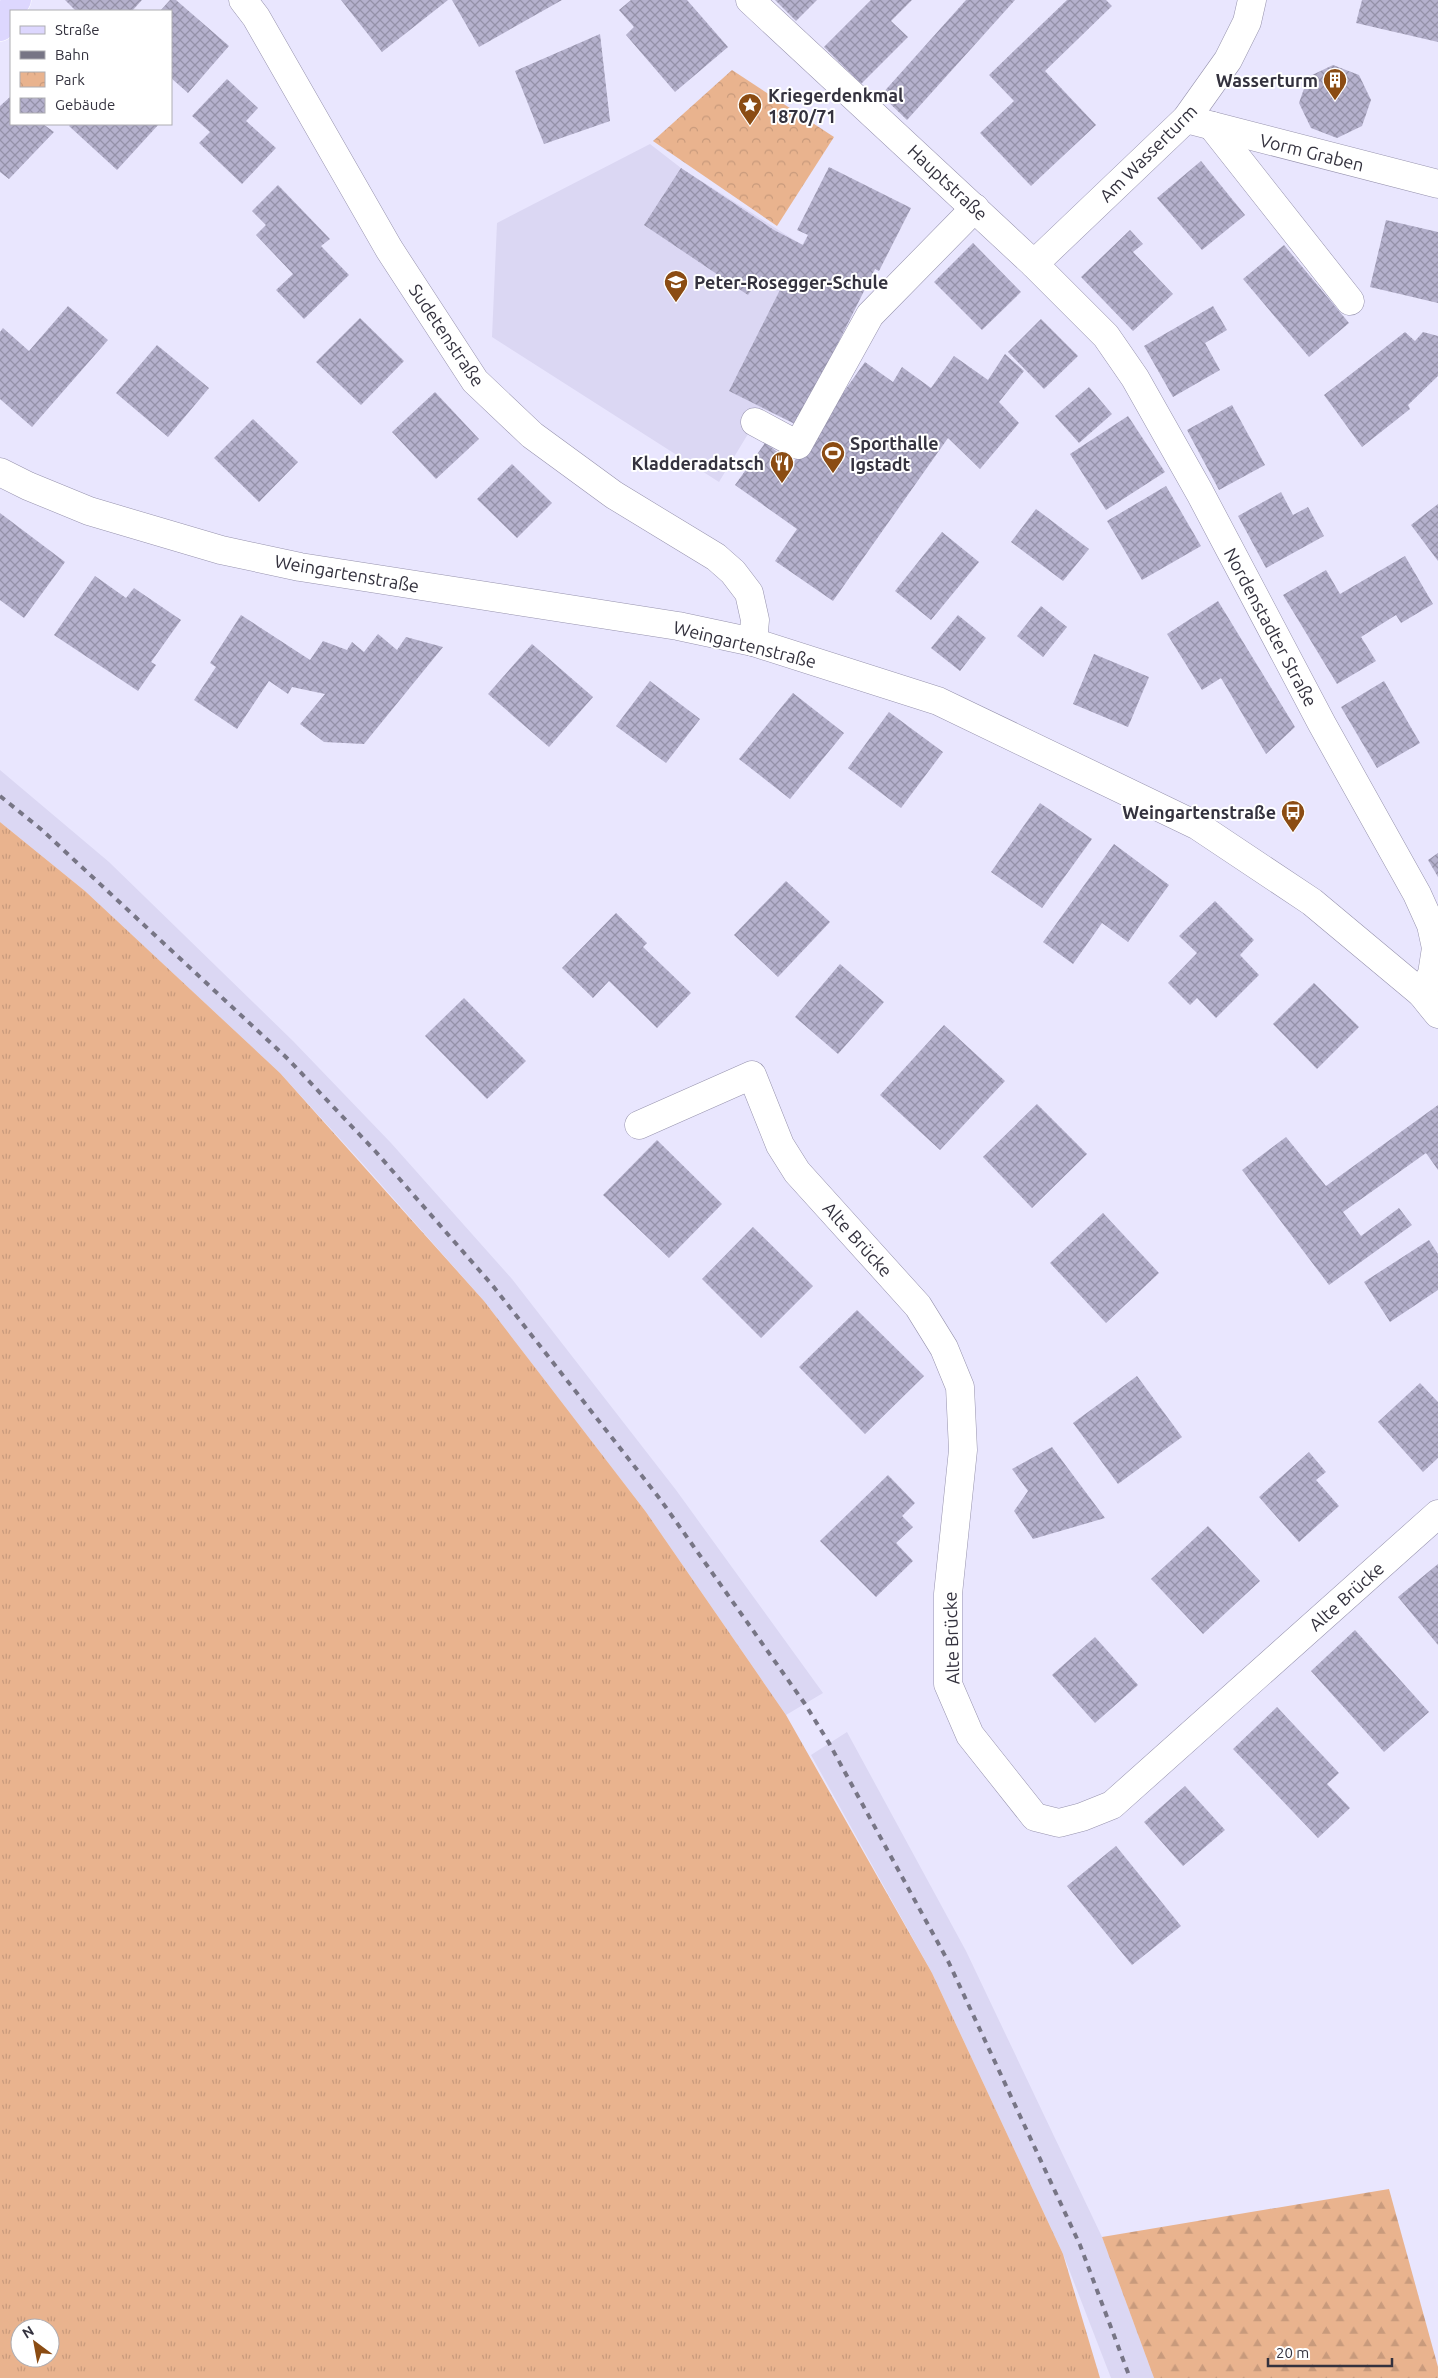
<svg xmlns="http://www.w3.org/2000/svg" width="1438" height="2378" viewBox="0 0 1438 2378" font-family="Ubuntu,sans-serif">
<defs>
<pattern id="grass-tufts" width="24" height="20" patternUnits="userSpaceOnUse" patternTransform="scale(1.25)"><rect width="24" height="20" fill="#e9b38e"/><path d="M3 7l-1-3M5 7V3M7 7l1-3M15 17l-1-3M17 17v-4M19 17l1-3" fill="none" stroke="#c89a7c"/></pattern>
<pattern id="forest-firs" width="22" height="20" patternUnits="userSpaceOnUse" patternTransform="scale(1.25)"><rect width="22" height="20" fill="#e9b38e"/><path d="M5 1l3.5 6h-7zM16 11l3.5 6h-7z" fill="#c89a7c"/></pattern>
<pattern id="park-crowns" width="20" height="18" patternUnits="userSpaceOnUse" patternTransform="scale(1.25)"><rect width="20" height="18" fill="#e9b38e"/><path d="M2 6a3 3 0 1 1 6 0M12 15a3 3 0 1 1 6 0" fill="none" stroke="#c89a7c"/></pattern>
<pattern id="building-cross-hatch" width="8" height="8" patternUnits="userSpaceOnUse" patternTransform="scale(1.25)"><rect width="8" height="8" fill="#b5b1cd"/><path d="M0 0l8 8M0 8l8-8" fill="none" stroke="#9491a8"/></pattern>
</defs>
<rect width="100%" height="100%" fill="#e9e6fe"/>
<g fill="#dbd7f3">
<path d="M650,144L681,168L802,245L808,235L875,269L797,425L763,409L719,482L492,337L497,223Z"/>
<path d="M0,770L109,862L293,1041L391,1143L512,1279L676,1490L823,1693L786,1715L646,1512L484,1301L363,1164L280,1073L85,891L0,822Z"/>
<path d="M847,1732L966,1951L1102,2237L1154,2378H1111L1063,2254L932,1973L811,1755Z"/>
</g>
<path fill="url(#grass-tufts)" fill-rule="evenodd" d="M0,822L85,891L280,1073L484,1301L646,1512L786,1715L932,1973L1063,2254L1100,2378H0ZM20,2328H50V2358H20Z"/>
<path fill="url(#forest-firs)" d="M1389,2189L1438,2367V2378H1154L1102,2237Z"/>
<path fill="url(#park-crowns)" d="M732,70L834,137L777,226L653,141Z"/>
<g fill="url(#building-cross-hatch)">
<path d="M65,0H142L132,11H76Z"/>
<path d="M170,0H176L229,46L188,93L171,78V11H160Z"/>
<path d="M341,0H448L382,52Z"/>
<path d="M452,0H562L479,47Z"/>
<path d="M631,0H687L728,47L675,92L626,35L634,27L619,10Z"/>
<path d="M775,0H817L796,21Z"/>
<path d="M912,0L891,21L908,37L861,84L824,47L871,0Z"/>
<path d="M966,0H1015L907,120L881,95Z"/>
<path d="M1067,0H1106L1112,6L1045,71L1096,125L1031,186L980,133L1014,101L989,75Z"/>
<path d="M1362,0H1438V42L1356,23Z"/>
<path d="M600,34L610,121L544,144L515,71Z"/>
<path d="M1333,65L1359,75L1371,100L1362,126L1337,138L1311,128L1299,103L1308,77Z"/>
<path d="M227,79L258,108L246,121L276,148L242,184L199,143L210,132L192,116Z"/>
<path d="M10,97L11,124H43L54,132L9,179L0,172V106Z"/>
<path d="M71,124H159L117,170L69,126Z"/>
<path d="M1201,161L1245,215L1202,250L1157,198Z"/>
<path d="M829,167L911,208L879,271L875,269L797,425L729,391L781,288L761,276L748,295L644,225L681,168L774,230L803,245L808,235L797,230Z"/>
<path d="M278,185L330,239L321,246L349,275L304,319L276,290L293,274L256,235L266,225L252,211Z"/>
<path d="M1386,220L1438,232V303L1370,287Z"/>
<path d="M1130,230L1143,244L1133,252L1173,294L1133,331L1081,277Z"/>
<path d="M973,243L1021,292L982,330L934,282Z"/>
<path d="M1284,245L1349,323L1309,357L1243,279Z"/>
<path d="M68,306L108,340L32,427L0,399V332L3,328L29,351Z"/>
<path d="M1213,306L1227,330L1205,343L1220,370L1173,397L1144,346Z"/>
<path d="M360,318L404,361L361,405L316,362Z"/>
<path d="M1041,319L1078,356L1044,389L1008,352Z"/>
<path d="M1405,332L1415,341L1423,332L1438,336V376L1408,405L1410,409L1362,447L1324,395Z"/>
<path d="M157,345L209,388L168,437L116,393Z"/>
<path d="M1005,354L1024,371L999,402L1019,423L980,469L948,438L833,601L775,561L797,529L735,485L765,443L793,463L865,362L893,382L902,367L931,388L954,356L988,380Z"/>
<path d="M1089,387L1112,414L1079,443L1055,416Z"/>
<path d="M435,392L479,439L436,479L392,432Z"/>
<path d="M1232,405L1265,465L1219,490L1187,430Z"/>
<path d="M1128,416L1165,472L1106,510L1070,454Z"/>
<path d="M253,419L298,462L259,502L214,458Z"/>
<path d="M512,464L552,503L517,538L477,499Z"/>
<path d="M1166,486L1201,546L1142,580L1107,521Z"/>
<path d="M1281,492L1293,515L1308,507L1324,536L1266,568L1238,516Z"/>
<path d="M1438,504V561L1411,525Z"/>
<path d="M1036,509L1089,549L1063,581L1011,542Z"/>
<path d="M0,513L65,562L24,618L0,600Z"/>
<path d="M942,532L979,562L931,620L895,591Z"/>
<path d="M1405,556L1433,604L1401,623L1396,615L1361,637L1376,661L1337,684L1283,595L1326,570L1340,594Z"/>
<path d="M95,576L126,598L134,588L181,620L151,662L156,665L138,691L54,635Z"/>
<path d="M1218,601L1295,727L1266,754L1221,678L1202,690L1167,634Z"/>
<path d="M1041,606L1067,627L1043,657L1017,636Z"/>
<path d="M241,615L310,660L323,641L347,650L352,642L364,652L378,634L397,650L406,637L443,647L364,744L324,742L300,724L325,694L292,687L288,694L269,681L237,729L194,700L216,667L210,663Z"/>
<path d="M958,615L986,638L960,671L931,648Z"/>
<path d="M532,644L593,697L549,747L488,694Z"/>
<path d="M1094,654L1149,677L1128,727L1073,704Z"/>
<path d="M650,681L700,719L666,763L616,726Z"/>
<path d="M1384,681L1420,743L1377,768L1341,707Z"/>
<path d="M793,693L844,733L790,799L739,759Z"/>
<path d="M889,712L943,752L901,808L848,768Z"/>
<path d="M1040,803L1092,839L1042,908L991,872Z"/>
<path d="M1114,844L1169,885L1128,942L1102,923L1073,964L1043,942Z"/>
<path d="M1438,853V877L1428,860Z"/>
<path d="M786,881L830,922L778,977L734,935Z"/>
<path d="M1215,901L1254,940L1240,955L1259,975L1216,1018L1197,998L1190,1005L1168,983L1197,953L1179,936Z"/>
<path d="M616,913L647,943L643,947L691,993L657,1028L609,981L593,998L562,968Z"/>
<path d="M840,964L884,1002L838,1054L795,1017Z"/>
<path d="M1314,983L1359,1027L1317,1069L1273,1024Z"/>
<path d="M464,998L526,1061L487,1099L425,1036Z"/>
<path d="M944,1025L1005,1081L940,1150L880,1095Z"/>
<path d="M1037,1104L1087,1154L1032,1208L983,1157Z"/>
<path d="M1438,1105V1170L1426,1153L1343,1212L1361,1236L1399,1208L1412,1225L1329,1285L1242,1170L1286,1137L1326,1186Z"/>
<path d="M657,1140L722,1204L669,1258L603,1195Z"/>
<path d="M1103,1213L1159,1273L1106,1323L1050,1263Z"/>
<path d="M753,1227L813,1286L761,1338L702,1279Z"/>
<path d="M1429,1240L1438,1254V1290L1390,1322L1364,1282Z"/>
<path d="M857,1310L924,1376L865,1434L799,1367Z"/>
<path d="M1137,1376L1182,1437L1118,1484L1073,1423Z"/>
<path d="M1420,1383L1438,1402V1458L1423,1472L1378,1422Z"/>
<path d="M1052,1447L1105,1518L1033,1539L1014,1511L1028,1491L1012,1469Z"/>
<path d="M1309,1452L1326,1472L1316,1480L1339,1506L1299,1542L1259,1497Z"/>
<path d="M888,1475L915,1503L902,1516L913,1527L896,1543L913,1561L876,1597L820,1541Z"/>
<path d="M1208,1526L1260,1581L1203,1634L1151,1579Z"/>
<path d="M1438,1564V1645L1398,1597Z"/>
<path d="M1355,1630L1429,1712L1384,1752L1311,1671Z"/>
<path d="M1095,1637L1138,1685L1095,1723L1052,1675Z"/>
<path d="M1277,1707L1339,1773L1327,1784L1350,1808L1318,1838L1233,1749Z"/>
<path d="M1185,1786L1225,1830L1183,1866L1144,1822Z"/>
<path d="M1116,1846L1181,1926L1132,1965L1067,1886Z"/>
</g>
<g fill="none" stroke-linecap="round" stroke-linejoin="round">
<g stroke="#9692ad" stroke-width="29">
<g id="minor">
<path d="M243,0L256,17L389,249L475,381L532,435L614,495L716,557L733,572L749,593L755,620L753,642"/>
<path d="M750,0L1034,264L1106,336L1135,378L1200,493L1322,724L1417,894L1431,925L1436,948L1432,974L1421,993"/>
<path d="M1186,119L1438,184"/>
<path d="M1212,126L1350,301"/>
<path d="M1034,264L1186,119L1228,60L1247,22L1252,0"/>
<path d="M755,422L798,445L870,315L975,208"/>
<path d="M0,472L28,486L89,511L221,550L300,567L678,626L753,642L938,701L1198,826L1312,902L1421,993L1438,1014"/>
<path d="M639,1125L752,1075L780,1145L797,1172L918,1306L944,1348L960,1387L963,1450L948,1594V1684L970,1735L1035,1817L1059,1823L1082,1817L1112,1805L1438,1514"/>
</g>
</g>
<g stroke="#fff" stroke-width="29">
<path id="major" d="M0,27L17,0"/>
</g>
<use href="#minor" stroke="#fff" stroke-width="28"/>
<use href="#major" stroke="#ddd7fe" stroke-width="28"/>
<path stroke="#777585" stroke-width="4" stroke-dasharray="6 6" stroke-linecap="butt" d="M0,796L42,830L288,1059L376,1152L493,1286L660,1499L805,1704L829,1743L949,1963L1080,2245L1130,2378"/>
</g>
<defs>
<g id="building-pin" transform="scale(1.25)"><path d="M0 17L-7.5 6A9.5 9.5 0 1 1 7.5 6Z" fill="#8b4c13" stroke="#fff"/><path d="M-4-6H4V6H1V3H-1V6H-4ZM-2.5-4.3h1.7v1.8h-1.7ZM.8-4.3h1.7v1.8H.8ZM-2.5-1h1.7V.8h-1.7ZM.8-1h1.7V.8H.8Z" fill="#fff"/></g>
<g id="sight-pin" transform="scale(1.25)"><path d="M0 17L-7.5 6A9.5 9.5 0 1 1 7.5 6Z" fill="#8b4c13" stroke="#fff"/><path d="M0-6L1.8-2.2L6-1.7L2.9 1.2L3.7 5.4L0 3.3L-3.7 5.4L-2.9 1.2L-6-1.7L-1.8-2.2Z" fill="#fff"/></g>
<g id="school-pin" transform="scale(1.25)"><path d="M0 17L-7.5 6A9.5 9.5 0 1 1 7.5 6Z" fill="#8b4c13" stroke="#fff"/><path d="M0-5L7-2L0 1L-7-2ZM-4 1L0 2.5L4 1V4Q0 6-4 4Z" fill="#fff"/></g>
<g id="stadium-pin" transform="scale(1.25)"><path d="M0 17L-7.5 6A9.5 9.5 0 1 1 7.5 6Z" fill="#8b4c13" stroke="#fff"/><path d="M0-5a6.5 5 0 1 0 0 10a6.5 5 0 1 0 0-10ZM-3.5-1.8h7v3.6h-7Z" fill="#fff"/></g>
<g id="restaurant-pin" transform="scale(1.25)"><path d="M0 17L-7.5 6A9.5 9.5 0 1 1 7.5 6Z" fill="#8b4c13" stroke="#fff"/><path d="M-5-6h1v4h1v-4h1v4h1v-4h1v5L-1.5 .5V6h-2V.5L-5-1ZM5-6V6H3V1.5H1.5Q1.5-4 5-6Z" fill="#fff"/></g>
<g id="bus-pin" transform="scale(1.25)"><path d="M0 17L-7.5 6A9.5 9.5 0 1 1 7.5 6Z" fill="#8b4c13" stroke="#fff"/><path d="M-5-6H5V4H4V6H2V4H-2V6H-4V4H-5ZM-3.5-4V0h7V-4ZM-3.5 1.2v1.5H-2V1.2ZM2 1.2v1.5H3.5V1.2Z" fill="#fff"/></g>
</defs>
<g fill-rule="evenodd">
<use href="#building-pin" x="1335" y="80"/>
<use href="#sight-pin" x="750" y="105"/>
<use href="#school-pin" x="676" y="282"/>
<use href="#stadium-pin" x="833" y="453"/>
<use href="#restaurant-pin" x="782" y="463"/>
<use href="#bus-pin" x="1293" y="812"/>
</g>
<g text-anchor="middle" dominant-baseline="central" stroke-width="4" stroke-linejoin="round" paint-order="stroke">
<g font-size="18" font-weight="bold" fill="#34323e" stroke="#fff" text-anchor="end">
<text x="1318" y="80">Wasserturm</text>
<text x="768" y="95" text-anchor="start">Kriegerdenkmal<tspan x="768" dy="21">1870/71</tspan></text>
<text x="694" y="282" text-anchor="start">Peter-Rosegger-Schule</text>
<text x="850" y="443" text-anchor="start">Sporthalle<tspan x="850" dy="21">Igstadt</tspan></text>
<text x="764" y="463">Kladderadatsch</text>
<text x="1276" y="812">Weingartenstraße</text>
</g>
<g font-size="18" fill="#34323e" stroke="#fff">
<text transform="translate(1312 152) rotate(14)">Vorm Graben</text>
<text transform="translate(1148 153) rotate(-45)">Am Wasserturm</text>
<text transform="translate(948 182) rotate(43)">Hauptstraße</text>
<text transform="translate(447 335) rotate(56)">Sudetenstraße</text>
<text transform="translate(347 573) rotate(10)">Weingartenstraße</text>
<text transform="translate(1271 627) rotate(62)">Nordenstadter Straße</text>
<text transform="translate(745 644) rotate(14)">Weingartenstraße</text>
<text transform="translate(858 1239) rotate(48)">Alte Brücke</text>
<text transform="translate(1346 1596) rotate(-42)">Alte Brücke</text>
<text transform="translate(951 1638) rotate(-92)">Alte Brücke</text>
</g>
</g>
<rect x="10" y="10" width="162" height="115" fill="#ffffff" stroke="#aeadb2"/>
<rect x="20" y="26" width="25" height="8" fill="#ddd7fe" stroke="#aeadb2"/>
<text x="55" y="35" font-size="15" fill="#34323e">Straße</text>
<rect x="20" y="51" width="25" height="8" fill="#777585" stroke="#aeadb2"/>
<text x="55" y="60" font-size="15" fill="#34323e">Bahn</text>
<rect x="20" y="72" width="25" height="15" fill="url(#park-crowns)" stroke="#aeadb2"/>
<text x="55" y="85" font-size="15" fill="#34323e">Park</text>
<rect x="20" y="98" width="25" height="15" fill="url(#building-cross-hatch)" stroke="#aeadb2"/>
<text x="55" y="110" font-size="15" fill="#34323e">Gebäude</text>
<g transform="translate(35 2343) rotate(328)"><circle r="24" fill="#ffffff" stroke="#aeadb2"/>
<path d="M0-4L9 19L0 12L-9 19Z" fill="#8b4c13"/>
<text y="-8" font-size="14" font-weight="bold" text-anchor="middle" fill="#34323e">N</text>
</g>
<path d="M1268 2358v8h124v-8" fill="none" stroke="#34323e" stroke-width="2.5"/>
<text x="1276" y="2358" font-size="15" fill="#34323e" stroke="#ffffff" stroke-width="4" paint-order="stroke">20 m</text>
</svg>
